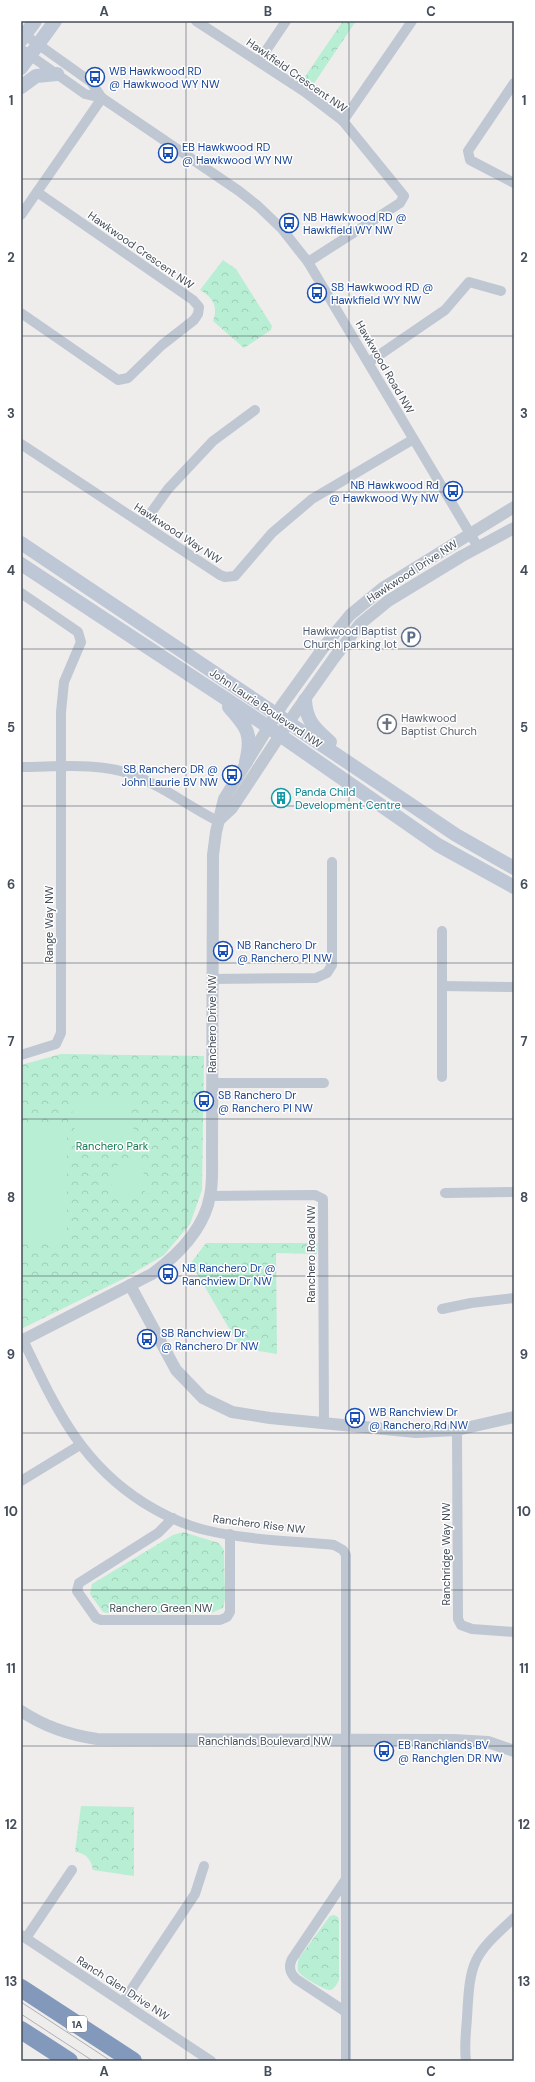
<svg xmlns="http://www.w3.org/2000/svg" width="535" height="2082" viewBox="0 0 535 2082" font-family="'DM Sans',sans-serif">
<defs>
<pattern id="forest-crowns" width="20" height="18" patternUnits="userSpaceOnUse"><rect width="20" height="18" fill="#b8eed3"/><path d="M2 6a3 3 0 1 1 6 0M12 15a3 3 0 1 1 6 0" fill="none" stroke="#9fceb7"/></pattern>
</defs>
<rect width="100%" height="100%" fill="#efecec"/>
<g fill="url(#forest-crowns)">
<path d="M343,21H356L311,88L302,81Z"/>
<path d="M223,260L236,269L272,326L271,330L244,348L213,321C218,307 214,298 200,290Z"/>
<path d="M61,1054L204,1056L202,1190L190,1224L164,1255L125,1278L21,1329V1065Z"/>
<path d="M206,1243H318L317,1254L276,1253L277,1354L252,1350L237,1342L191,1263Z"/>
<path d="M183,1532L219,1543L224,1550L225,1599L223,1608L211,1613H109L103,1612L90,1594L92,1584L173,1535Z"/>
<path d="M81,1806L134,1807V1876L93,1870C91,1859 86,1853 75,1852Z"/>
<path d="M334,1915L338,1917L339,1921V1980C337,1984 335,1988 331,1990C325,1991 300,1976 298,1971C297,1966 298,1962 299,1958L330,1916Z"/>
</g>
<g fill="#b8eed3">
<path d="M129,1094L135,1140L77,1148L71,1101Z"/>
<path d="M21,1123H67V1240L21,1241Z"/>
<path d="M132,1160L141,1162L146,1183L152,1187L148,1194L143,1190L121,1196L112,1186C110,1171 116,1162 132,1160Z"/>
</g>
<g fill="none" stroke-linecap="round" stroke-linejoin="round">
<g stroke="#bfc7d2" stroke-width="10">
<path d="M196,21L305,92L343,121L404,196L400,203L308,262"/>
<path d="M25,35L91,82L102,98"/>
<path d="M21,49L85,94L102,98L239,191L258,206L282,229L308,262L478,547"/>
<path d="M259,61L286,21"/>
<path d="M514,83L468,151L470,160L514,183"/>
<path d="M343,121L412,21"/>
<path d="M21,215L102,98"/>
<path d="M21,313L118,380L128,378L162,345L194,320L198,314L199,307L193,300L37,192"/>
<path d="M369,362L445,310L469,282L501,291"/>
<path d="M21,444L220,575L225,577L235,576L272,533L312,499L412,440"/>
<path d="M143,524L168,489L213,441L255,410"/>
<path d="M21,593L78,632L81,642L64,682L61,712V1033L56,1044L21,1055"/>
<path d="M21,767C57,767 97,762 131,774C162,785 189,807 218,821"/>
<path d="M212,979L316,978L327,973L332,965V862"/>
<path d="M442,986L514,987"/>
<path d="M442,1077V931"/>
<path d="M212,1083H324"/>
<path d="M445,1193L514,1192"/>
<path d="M210,1196L315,1195L323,1199L324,1423"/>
<path d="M442,1309L471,1303L514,1298"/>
<path d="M23,1340C55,1406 79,1462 144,1503C162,1514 184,1525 205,1530C247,1540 291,1541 334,1545L343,1550L346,1555V2061"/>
<path d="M457,1430L458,1619L461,1625L472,1629L514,1632"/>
<path d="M21,1481L80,1445"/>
<path d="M173,1518L158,1533L79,1583L77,1591L96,1618L101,1620H220L227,1617L230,1612V1534"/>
<path d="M21,1935L211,2061"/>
<path d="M26,1938L72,1870"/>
<path d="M123,2002L195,1894L204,1866"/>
<path d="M346,2012L296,1979C290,1973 288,1967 292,1959L346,1879"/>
<path d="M466,2061C464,2047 466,2032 467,2018C470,1961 472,1956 514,1918"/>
</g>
<g stroke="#bfc7d2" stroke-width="12">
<path d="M218,821L232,808L288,723L334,658L360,624L388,601L462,556L514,528"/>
<path d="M130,1285L176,1370L203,1398L232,1412L270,1418L416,1432L457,1430L514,1417"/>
<path d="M21,1341L152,1274C178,1255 204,1230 210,1196C213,1183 212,1168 212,1155L213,855L216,832L224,799L282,705L326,644L350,615L384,587L514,507"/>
<path d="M21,1711C45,1727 69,1735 97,1739L454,1740L488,1742L514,1751"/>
</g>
<g stroke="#bec7d6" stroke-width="14">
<path d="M21,40L35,21"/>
<path d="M21,68L55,21"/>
<path d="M21,87L36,76L57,74"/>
<path d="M21,543L456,835L514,868"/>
<path d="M21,564L261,722L438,845L514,887"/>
<path d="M305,700C306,721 315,729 330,742"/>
<path d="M229,707C247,727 253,734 246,762"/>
</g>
<g stroke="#8399bc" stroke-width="18">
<path d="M21,1988L133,2061"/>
<path d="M21,2030L69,2061"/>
</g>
<g stroke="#aeb0b7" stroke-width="1">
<path d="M21,2002L111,2061"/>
<path d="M21,2014L93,2061"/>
</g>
</g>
<path fill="none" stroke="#444d59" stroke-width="1" stroke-opacity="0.55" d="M186,21V2061M349,21V2061M21,179H514M21,336H514M21,492H514M21,649H514M21,806H514M21,963H514M21,1119H514M21,1276H514M21,1433H514M21,1590H514M21,1746H514M21,1903H514"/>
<defs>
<g id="bus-ring" transform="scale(1)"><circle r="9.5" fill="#fff" stroke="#1a4fb4" stroke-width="1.5"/><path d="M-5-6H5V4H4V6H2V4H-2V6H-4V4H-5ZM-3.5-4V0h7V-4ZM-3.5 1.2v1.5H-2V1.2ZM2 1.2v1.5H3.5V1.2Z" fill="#1a4fb4"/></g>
<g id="parking-ring" transform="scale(1)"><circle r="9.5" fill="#fff" stroke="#5c6f8a" stroke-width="1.5"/><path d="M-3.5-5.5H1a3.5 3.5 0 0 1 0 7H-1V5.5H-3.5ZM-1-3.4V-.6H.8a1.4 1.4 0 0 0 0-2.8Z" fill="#5c6f8a"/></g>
<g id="church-ring" transform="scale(1)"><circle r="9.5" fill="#fff" stroke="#6b7280" stroke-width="1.5"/><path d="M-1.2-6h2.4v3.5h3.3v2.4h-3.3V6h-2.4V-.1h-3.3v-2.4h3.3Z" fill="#6b7280"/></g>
<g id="building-ring" transform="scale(1)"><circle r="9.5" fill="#fff" stroke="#0f9aa8" stroke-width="1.5"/><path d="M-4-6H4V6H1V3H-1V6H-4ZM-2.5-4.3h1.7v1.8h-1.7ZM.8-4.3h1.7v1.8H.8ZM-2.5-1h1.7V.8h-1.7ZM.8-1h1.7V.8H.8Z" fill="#0f9aa8"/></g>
</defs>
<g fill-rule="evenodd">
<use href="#bus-ring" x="95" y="77"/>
<use href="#bus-ring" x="168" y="153"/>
<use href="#bus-ring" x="289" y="223"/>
<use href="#bus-ring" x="317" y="293"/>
<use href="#bus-ring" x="453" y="491"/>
<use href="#parking-ring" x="411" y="637"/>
<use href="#church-ring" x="387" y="724"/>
<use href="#bus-ring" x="232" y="775"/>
<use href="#building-ring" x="281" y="798"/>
<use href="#bus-ring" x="223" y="951"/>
<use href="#bus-ring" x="204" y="1101"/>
<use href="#bus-ring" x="168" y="1274"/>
<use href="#bus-ring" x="147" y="1339"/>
<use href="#bus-ring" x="355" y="1418"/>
<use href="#bus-ring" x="384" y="1751"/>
</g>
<g text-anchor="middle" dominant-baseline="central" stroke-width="3" stroke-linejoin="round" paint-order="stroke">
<rect fill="#fff" stroke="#7c828b" stroke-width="1" x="67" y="2016" width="20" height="16" rx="3"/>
<g font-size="10" font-weight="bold" fill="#444d59">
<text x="77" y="2024">1A</text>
</g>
<g font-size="11" fill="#164399" stroke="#fff" text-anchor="start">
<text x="109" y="71">WB Hawkwood RD<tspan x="109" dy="13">@ Hawkwood WY NW</tspan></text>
<text x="182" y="147">EB Hawkwood RD<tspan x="182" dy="13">@ Hawkwood WY NW</tspan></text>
<text x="303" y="217">NB Hawkwood RD @<tspan x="303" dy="13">Hawkfield WY NW</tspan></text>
<text x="331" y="287">SB Hawkwood RD @<tspan x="331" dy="13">Hawkfield WY NW</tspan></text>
<text x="439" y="485" text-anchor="end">NB Hawkwood Rd<tspan x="439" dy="13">@ Hawkwood Wy NW</tspan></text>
<text x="218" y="769" text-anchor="end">SB Ranchero DR @<tspan x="218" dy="13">John Laurie BV NW</tspan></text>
<text x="237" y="945">NB Ranchero Dr<tspan x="237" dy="13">@ Ranchero Pl NW</tspan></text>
<text x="218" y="1095">SB Ranchero Dr<tspan x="218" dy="13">@ Ranchero Pl NW</tspan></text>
<text x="182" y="1268">NB Ranchero Dr @<tspan x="182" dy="13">Ranchview Dr NW</tspan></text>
<text x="161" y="1333">SB Ranchview Dr<tspan x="161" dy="13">@ Ranchero Dr NW</tspan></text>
<text x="369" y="1412">WB Ranchview Dr<tspan x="369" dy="13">@ Ranchero Rd NW</tspan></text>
<text x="398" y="1745">EB Ranchlands BV<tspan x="398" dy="13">@ Ranchglen DR NW</tspan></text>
</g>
<g font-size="11" fill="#444d59" stroke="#fff">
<text transform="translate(297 75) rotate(35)">Hawkfield Crescent NW</text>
<text transform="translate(141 250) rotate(35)">Hawkwood Crescent NW</text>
<text transform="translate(385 367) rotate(60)">Hawkwood Road NW</text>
<text transform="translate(178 533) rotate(33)">Hawkwood Way NW</text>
<text transform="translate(412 571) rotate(-33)">Hawkwood Drive NW</text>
<text transform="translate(266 708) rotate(34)">John Laurie Boulevard NW</text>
<text transform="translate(49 924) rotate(-90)">Range Way NW</text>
<text transform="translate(212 1024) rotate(-90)">Ranchero Drive NW</text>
<text transform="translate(311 1254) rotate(-90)">Ranchero Road NW</text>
<text transform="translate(259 1524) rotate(7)">Ranchero Rise NW</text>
<text transform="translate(446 1554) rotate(-90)">Ranchridge Way NW</text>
<text x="161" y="1608">Ranchero Green NW</text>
<text x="265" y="1741">Ranchlands Boulevard NW</text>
<text transform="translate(123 1988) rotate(33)">Ranch Glen Drive NW</text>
</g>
<g font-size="11" fill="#4e5e75" stroke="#fff" text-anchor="end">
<text x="397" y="631">Hawkwood Baptist<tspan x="397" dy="13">Church parking lot</tspan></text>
</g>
<g font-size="11" fill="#5b616d" stroke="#fff" text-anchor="start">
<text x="401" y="718">Hawkwood<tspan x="401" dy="13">Baptist Church</tspan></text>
</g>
<g font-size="11" fill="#0d838f" stroke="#fff" text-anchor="start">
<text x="295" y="792">Panda Child<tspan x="295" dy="13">Development Centre</tspan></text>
</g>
<g font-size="11" fill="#157b52" stroke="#fff">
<text x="112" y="1146">Ranchero Park</text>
</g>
</g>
<rect width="535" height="2082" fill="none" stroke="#ffffff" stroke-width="44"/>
<rect x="22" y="22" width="491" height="2038" fill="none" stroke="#444d59" stroke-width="1.5"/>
<g font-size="13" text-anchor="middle" font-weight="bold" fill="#444d59">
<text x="104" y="16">A</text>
<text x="268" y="16">B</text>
<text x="431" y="16">C</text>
<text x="11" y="105">1</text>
<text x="524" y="105">1</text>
<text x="11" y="262">2</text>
<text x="524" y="262">2</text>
<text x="11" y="418">3</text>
<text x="524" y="418">3</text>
<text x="11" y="575">4</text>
<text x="524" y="575">4</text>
<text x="11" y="732">5</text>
<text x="524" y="732">5</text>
<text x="11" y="889">6</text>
<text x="524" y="889">6</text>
<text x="11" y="1046">7</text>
<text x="524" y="1046">7</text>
<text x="11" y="1202">8</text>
<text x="524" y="1202">8</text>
<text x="11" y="1359">9</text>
<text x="524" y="1359">9</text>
<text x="11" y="1516">10</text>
<text x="524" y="1516">10</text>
<text x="11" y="1673">11</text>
<text x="524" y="1673">11</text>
<text x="11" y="1829">12</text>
<text x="524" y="1829">12</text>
<text x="11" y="1986">13</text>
<text x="524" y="1986">13</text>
<text x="104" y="2076">A</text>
<text x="268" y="2076">B</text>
<text x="431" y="2076">C</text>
</g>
</svg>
